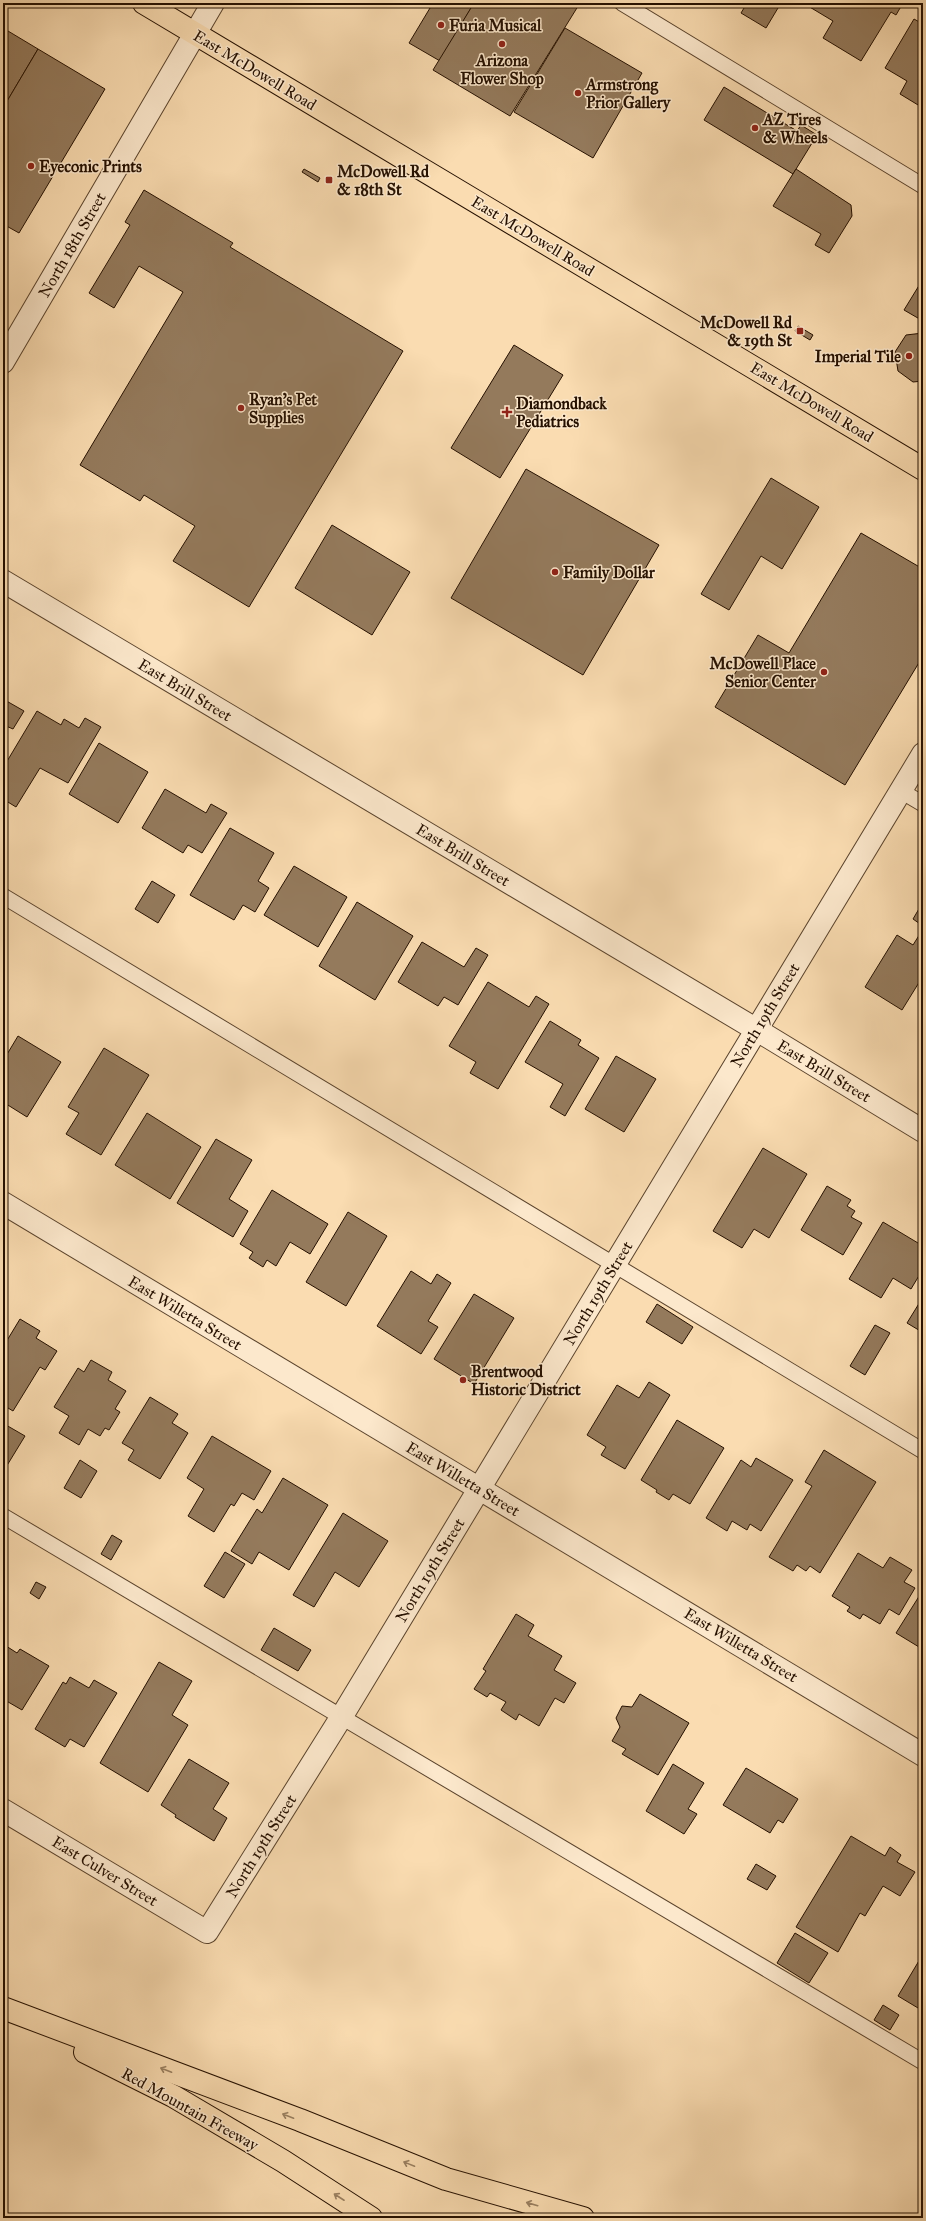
<svg xmlns="http://www.w3.org/2000/svg" width="926" height="2221" viewBox="0 0 926 2221" font-family="'IM FELL Great Primer',serif">
<rect width="100%" height="100%" fill="#fadcb1"/>
<filter id="stains"><feTurbulence type="fractalNoise" baseFrequency=".005" numOctaves="4"/><feColorMatrix values="0 0 0 0 .2 0 0 0 0 .09 0 0 0 0 .02 0 0 0 .5 -.17"/></filter>
<radialGradient id="worn" r=".72"><stop offset=".6" stop-color="#630" stop-opacity="0"/><stop offset="1" stop-color="#630" stop-opacity=".3"/></radialGradient>
<g fill="#947a5c" stroke="#251000">
<path d="M433,3H474L440,61L409,43Z"/>
<path d="M474,3H580L510,116L433,70Z"/>
<path d="M747,3H781L766,28L741,13Z"/>
<path d="M810,3H903L896,15L891,12L861,61L823,38L833,21L808,6Z"/>
<path d="M914,19L923,24V108L900,94L907,81L885,68Z"/>
<path d="M3,28L38,49L3,108Z"/>
<path d="M565,28L642,73L593,158L514,112Z"/>
<path d="M38,49L105,89L19,233L3,224V108Z"/>
<path d="M724,87L797,131L801,125L817,135L793,174L704,120Z"/>
<path d="M304,169L320,178L318,182L302,172Z"/>
<path d="M796,169L851,205L852,216L829,253L815,245L821,234L773,206Z"/>
<path d="M144,190L233,243L230,247L403,351L249,607L173,561L195,526L144,495L140,501L80,465L183,292L139,266L114,308L89,293L130,225L125,222Z"/>
<path d="M923,279V321L904,310Z"/>
<path d="M798,326L813,335L810,340L795,331Z"/>
<path d="M923,333V381L913,382L898,371L895,352L906,335Z"/>
<path d="M514,345L563,375L500,478L451,448Z"/>
<path d="M526,469L659,545L583,675L451,598Z"/>
<path d="M771,478L819,507L782,569L761,556L729,610L701,594Z"/>
<path d="M332,525L410,572L372,635L295,588Z"/>
<path d="M861,533L923,569V656L845,785L715,707L758,635L789,653Z"/>
<path d="M3,699L24,711L13,729L6,726L3,731Z"/>
<path d="M37,711L61,725L64,719L79,728L85,718L101,727L68,783L40,768L16,807L3,799V768Z"/>
<path d="M99,743L148,772L118,823L69,794Z"/>
<path d="M165,789L206,813L211,804L227,813L202,853L188,845L183,853L142,828Z"/>
<path d="M230,828L274,853L258,881L269,888L255,912L243,905L234,920L190,895Z"/>
<path d="M294,866L347,897L318,947L264,915Z"/>
<path d="M152,881L175,895L158,923L135,909Z"/>
<path d="M357,902L413,936L375,1000L319,966Z"/>
<path d="M923,902V926L913,919Z"/>
<path d="M923,929V976L902,1010L865,987L897,935L913,945Z"/>
<path d="M422,942L464,967L476,948L488,955L458,1005L444,997L438,1006L398,982Z"/>
<path d="M488,982L529,1007L536,996L549,1004L498,1089L470,1073L476,1062L449,1046Z"/>
<path d="M550,1021L581,1040L578,1045L599,1058L565,1116L550,1107L563,1084L525,1062Z"/>
<path d="M18,1036L61,1062L27,1117L3,1102V1061Z"/>
<path d="M104,1048L149,1075L101,1155L66,1134L79,1113L68,1107Z"/>
<path d="M616,1056L656,1079L624,1132L585,1109Z"/>
<path d="M147,1113L201,1147L170,1199L115,1165Z"/>
<path d="M216,1139L252,1160L229,1199L248,1211L233,1237L177,1203Z"/>
<path d="M763,1148L807,1174L769,1238L754,1229L742,1248L713,1231Z"/>
<path d="M827,1186L851,1200L847,1206L855,1211L851,1217L862,1223L843,1255L801,1230Z"/>
<path d="M272,1190L328,1224L310,1254L290,1242L276,1266L267,1260L263,1267L249,1258L253,1252L240,1244Z"/>
<path d="M348,1212L387,1236L346,1306L306,1282Z"/>
<path d="M883,1222L923,1246V1269L911,1289L893,1278L881,1298L849,1279Z"/>
<path d="M411,1271L431,1284L437,1274L451,1283L428,1321L438,1327L421,1354L377,1326Z"/>
<path d="M474,1294L514,1318L474,1384L434,1359Z"/>
<path d="M923,1297V1341L919,1338L922,1332L907,1323Z"/>
<path d="M657,1304L693,1327L682,1344L646,1322Z"/>
<path d="M20,1319L40,1331L36,1338L57,1351L45,1370L40,1367L13,1411L3,1405V1347Z"/>
<path d="M875,1325L890,1333L865,1375L850,1366Z"/>
<path d="M91,1360L112,1372L108,1380L126,1391L115,1409L120,1412L109,1430L105,1428L100,1436L88,1429L79,1445L59,1433L69,1416L54,1407L78,1368L84,1372Z"/>
<path d="M649,1382L670,1395L625,1469L601,1455L606,1447L587,1435L617,1385L639,1398Z"/>
<path d="M150,1397L178,1414L172,1423L188,1433L160,1479L128,1460L134,1450L122,1443Z"/>
<path d="M677,1420L724,1448L690,1504L673,1494L669,1500L656,1492L657,1490L641,1480Z"/>
<path d="M6,1425L25,1436L3,1472V1431Z"/>
<path d="M212,1436L271,1471L254,1500L242,1493L234,1506L231,1504L214,1532L188,1516L204,1489L187,1478Z"/>
<path d="M824,1450L876,1482L820,1573L810,1566L806,1571L797,1565L793,1571L769,1557L812,1486L805,1482Z"/>
<path d="M756,1458L793,1480L761,1531L750,1524L747,1530L732,1521L727,1531L706,1518L741,1460L751,1467Z"/>
<path d="M80,1460L97,1471L81,1498L64,1488Z"/>
<path d="M283,1478L328,1505L289,1570L259,1552L252,1564L231,1551L257,1509L262,1513Z"/>
<path d="M343,1513L388,1541L359,1587L335,1572L314,1607L293,1595Z"/>
<path d="M112,1535L122,1541L111,1560L101,1554Z"/>
<path d="M225,1552L245,1564L224,1598L204,1586Z"/>
<path d="M858,1553L883,1568L890,1557L912,1570L904,1582L915,1588L899,1615L889,1609L880,1624L863,1614L860,1619L847,1611L850,1607L832,1596Z"/>
<path d="M36,1582L46,1587L39,1599L30,1593Z"/>
<path d="M923,1590V1639L919,1647L896,1633Z"/>
<path d="M516,1614L534,1625L528,1636L562,1656L554,1670L576,1683L564,1703L555,1698L539,1726L519,1714L516,1720L501,1710L506,1702L490,1693L487,1697L474,1689L486,1671L483,1669Z"/>
<path d="M274,1628L311,1650L298,1671L261,1650Z"/>
<path d="M3,1644L17,1653L20,1649L49,1666L22,1710L3,1699Z"/>
<path d="M159,1662L192,1681L172,1715L188,1725L148,1792L100,1763Z"/>
<path d="M70,1677L89,1688L94,1680L117,1693L84,1747L70,1739L65,1747L35,1729L63,1682L66,1684Z"/>
<path d="M640,1694L689,1723L658,1775L622,1754L626,1749L612,1741L620,1727L616,1718L622,1706L632,1707Z"/>
<path d="M189,1759L229,1783L213,1809L227,1818L214,1841L175,1817L176,1815L161,1805Z"/>
<path d="M673,1764L704,1783L688,1809L697,1814L684,1834L646,1811Z"/>
<path d="M746,1768L798,1799L783,1823L778,1820L770,1833L723,1805Z"/>
<path d="M851,1836L885,1856L890,1847L901,1855L897,1862L915,1872L900,1896L883,1886L865,1916L860,1913L838,1952L796,1927Z"/>
<path d="M756,1864L776,1876L767,1890L747,1879Z"/>
<path d="M795,1933L828,1953L809,1983L777,1963Z"/>
<path d="M923,1954V2011L898,1996Z"/>
<path d="M883,2005L899,2015L890,2030L874,2020Z"/>
</g>
<g fill="none" stroke-linecap="round" stroke-linejoin="round">
<g stroke="#5a432c" stroke-width="17">
<g id="lane">
<path d="M622,3L923,186"/>
<path d="M901,791L923,804"/>
<path d="M3,896L923,1451"/>
<path d="M3,1516L923,2062"/>
</g>
</g>
<g stroke="#5a432c" stroke-width="24">
<g id="street">
<path d="M3,362L213,3"/>
<path d="M3,581L757,1030L923,1131"/>
<path d="M3,1203L923,1755"/>
<path d="M3,1810L207,1932L342,1716L923,754"/>
</g>
</g>
<g stroke="#251000" stroke-width="24">
<path id="primary" d="M144,3L923,469"/>
</g>
<g stroke="#251000" stroke-width="24">
<g id="highway">
<path d="M3,2008L300,2120L446,2179L583,2218"/>
<path d="M85,2052L173,2096L283,2161L371,2218"/>
</g>
</g>
<use href="#lane" stroke="#fce8cc" stroke-width="15"/>
<use href="#street" stroke="#fce8cc" stroke-width="22"/>
<use href="#primary" stroke="#fadcb1" stroke-width="22"/>
<use href="#highway" stroke="#fadcb1" stroke-width="22"/>
</g>
<defs><path id="oneway-shaft" d="M-6 0H5M1.5-3L5.5 0L1.5 3" fill="none" stroke-width="1.6" stroke-linecap="round" stroke-linejoin="round"/></defs>
<g stroke="#9a8061">
<use href="#oneway-shaft" transform="translate(166 2070) rotate(-159)"/>
<use href="#oneway-shaft" transform="translate(288 2116) rotate(-159)"/>
<use href="#oneway-shaft" transform="translate(409 2164) rotate(-158)"/>
<use href="#oneway-shaft" transform="translate(339 2197) rotate(-147)"/>
<use href="#oneway-shaft" transform="translate(532 2204) rotate(-164)"/>
</g>
<g fill="#8f2418" stroke="#fce8cc" stroke-width="1.5">
<circle cx="441" cy="25" r="4"/>
<circle cx="502" cy="44" r="4"/>
<circle cx="578" cy="93" r="4"/>
<circle cx="755" cy="128" r="4"/>
<circle cx="31" cy="166" r="4"/>
<rect x="325" y="176" width="8" height="8" rx="2"/>
<rect x="796" y="327" width="8" height="8" rx="2"/>
<circle cx="909" cy="356" r="4"/>
<circle cx="241" cy="408" r="4"/>
<path d="M505 406h4v4h4v4h-4v4h-4v-4h-4v-4h4z"/>
<circle cx="555" cy="572" r="4"/>
<circle cx="824" cy="672" r="4"/>
<circle cx="463" cy="1380" r="4"/>
</g>
<g text-anchor="middle" dominant-baseline="central" stroke-width="3" stroke-linejoin="round" paint-order="stroke">
<g font-size="16" font-weight="bold" fill="#251000" stroke="#fce8cc" text-anchor="start">
<text x="449" y="25">Furia Musical</text>
<text x="502" y="60" text-anchor="middle">Arizona<tspan x="502" dy="18">Flower Shop</tspan></text>
<text x="586" y="84">Armstrong<tspan x="586" dy="18">Prior Gallery</tspan></text>
<text x="763" y="119">AZ Tires<tspan x="763" dy="18">&amp; Wheels</tspan></text>
<text x="39" y="166">Eyeconic Prints</text>
<text x="337" y="171">McDowell Rd<tspan x="337" dy="18">&amp; 18th St</tspan></text>
<text x="792" y="322" text-anchor="end">McDowell Rd<tspan x="792" dy="18">&amp; 19th St</tspan></text>
<text x="901" y="356" text-anchor="end">Imperial Tile</text>
<text x="249" y="399">Ryan's Pet<tspan x="249" dy="18">Supplies</tspan></text>
<text x="516" y="403">Diamondback<tspan x="516" dy="18">Pediatrics</tspan></text>
<text x="563" y="572">Family Dollar</text>
<text x="816" y="663" text-anchor="end">McDowell Place<tspan x="816" dy="18">Senior Center</tspan></text>
<text x="471" y="1371">Brentwood<tspan x="471" dy="18">Historic District</tspan></text>
</g>
<g font-size="16" fill="#251000" stroke="#fce8cc">
<text transform="translate(255 70) rotate(31)">East McDowell Road</text>
<text transform="translate(533 236) rotate(31)">East McDowell Road</text>
<text transform="translate(72 245) rotate(-60)">North 18th Street</text>
<text transform="translate(812 402) rotate(31)">East McDowell Road</text>
<text transform="translate(185 690) rotate(31)">East Brill Street</text>
<text transform="translate(463 855) rotate(31)">East Brill Street</text>
<text transform="translate(765 1015) rotate(-59)">North 19th Street</text>
<text transform="translate(824 1071) rotate(31)">East Brill Street</text>
<text transform="translate(598 1293) rotate(-59)">North 19th Street</text>
<text transform="translate(185 1313) rotate(31)">East Willetta Street</text>
<text transform="translate(463 1479) rotate(31)">East Willetta Street</text>
<text transform="translate(430 1570) rotate(-59)">North 19th Street</text>
<text transform="translate(741 1645) rotate(31)">East Willetta Street</text>
<text transform="translate(261 1846) rotate(-58)">North 19th Street</text>
<text transform="translate(105 1871) rotate(31)">East Culver Street</text>
<text transform="translate(190 2109) rotate(29)">Red Mountain Freeway</text>
</g>
</g>
<rect width="926" height="2221" fill="none" stroke="#fadcb1" stroke-width="16"/>
<rect x="4" y="4" width="918" height="2213" fill="none" stroke="#251000" stroke-width="2"/>
<rect x="8" y="8" width="910" height="2205" fill="none" stroke="#251000"/>
<rect width="100%" height="100%" filter="url(#stains)"/>
<rect width="100%" height="100%" fill="url(#worn)"/>
</svg>
